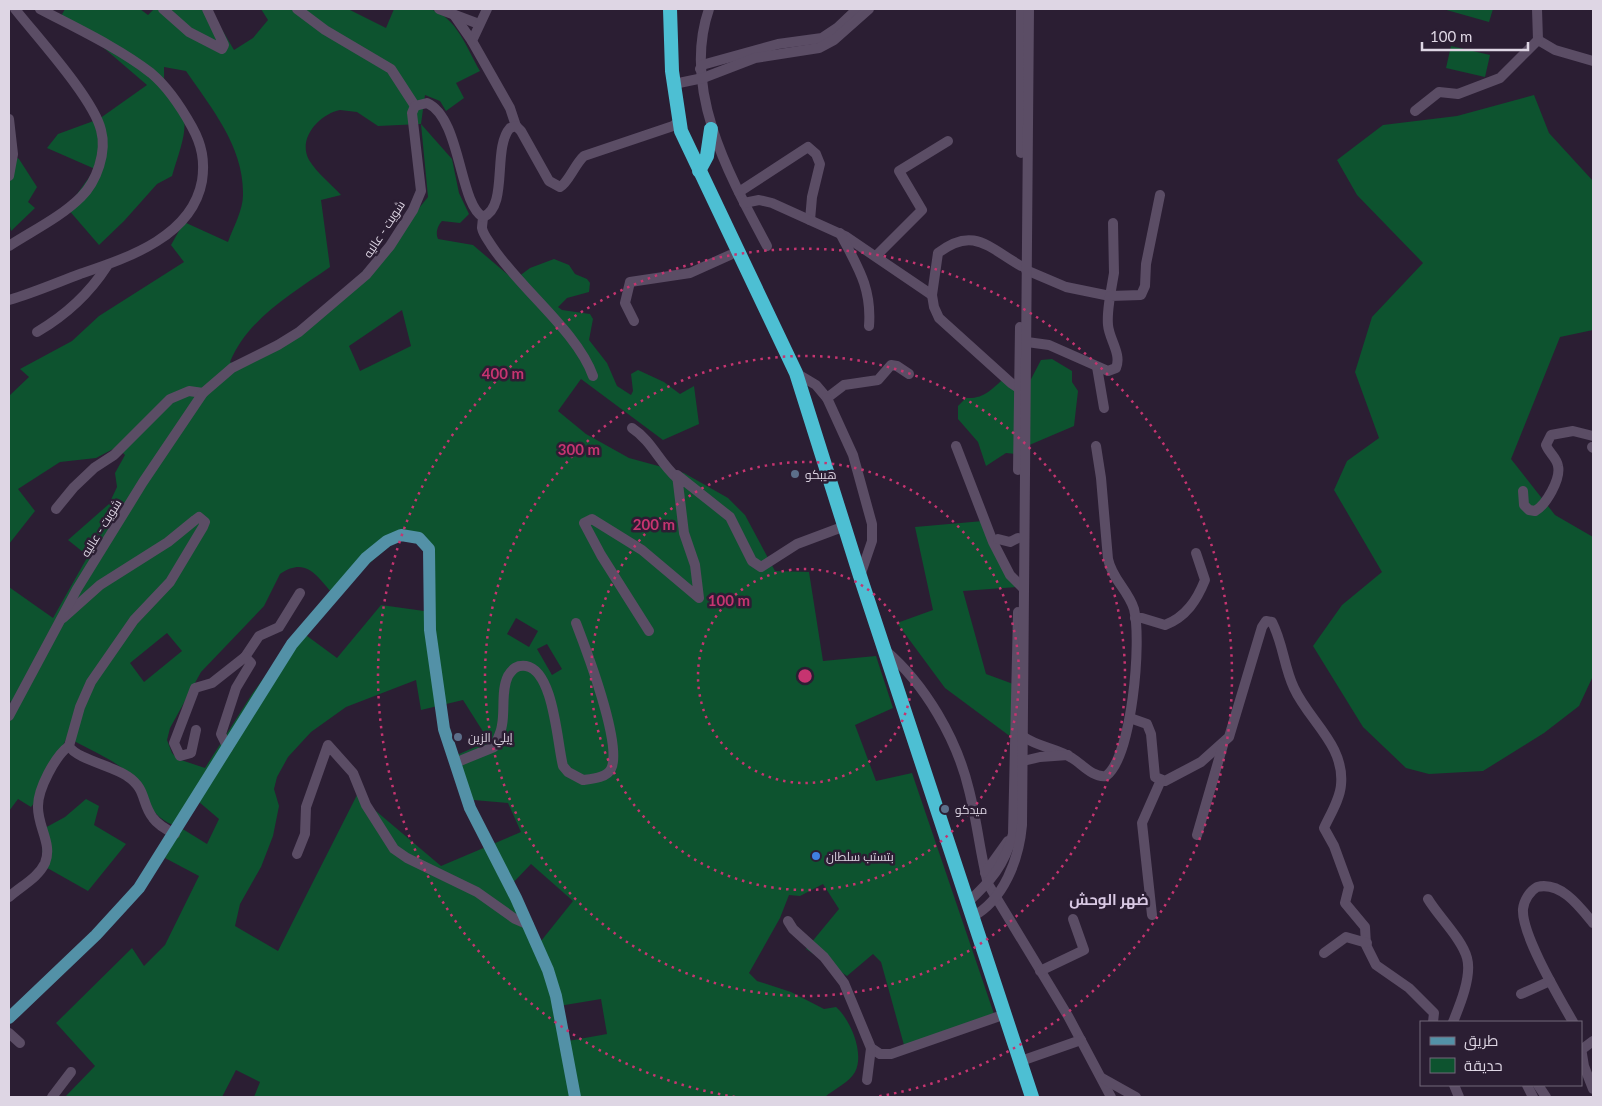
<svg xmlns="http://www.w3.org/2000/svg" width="1602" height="1106" viewBox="0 0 1602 1106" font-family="Lato,Cairo,sans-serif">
<rect width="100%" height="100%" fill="#2b1e33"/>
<g fill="#0d532f" fill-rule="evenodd">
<path d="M65,9H140L148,15L154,9H214L211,11L234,50L253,38L268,20L261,9H348L386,28L394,9C405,9 419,6 430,9C457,17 467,49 480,71L456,83L464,98L446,111L440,101L425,95L421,124L452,159L459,193L469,214L460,223L442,221C438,225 435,233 438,239L473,245L514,280L530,268L554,259L569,265L575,274L587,279L590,283L589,292L567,298L558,307L562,310L590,314L593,319L589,340L607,363L617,386L631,395L633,391L631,374L638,370L664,382L680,394L694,386L699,424L663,440L581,379L558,411L586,434L629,458L684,473L728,498L745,515L775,571L809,572L823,661L876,656L893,708L855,725L876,781L912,773L994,1014L904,1045L881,962L873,954L847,976L806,949L839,909L823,884L800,896L789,895L780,918L749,973L757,981L791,992L824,1009L836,1007C850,1019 865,1053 855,1072C850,1082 834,1089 825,1097H254L260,1082L236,1070L222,1097H65L95,1066L56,1023L132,948L144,966L165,945L199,876L165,858L181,828L207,844L219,819L192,796L173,825C145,814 145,785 125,770C108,757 86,748 67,737L40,795L31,807L18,799L9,811V706L11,701L9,700V587L53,618L88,556L68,540L109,504L117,487L115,473L125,455L117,447L96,458L60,462L18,489L35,511L9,544V396L29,377L20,369L72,341L99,316L184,262L171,245L184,222L228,242C233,228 243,210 243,195C244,147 212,109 186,71L164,67V79C195,119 185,132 172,176L157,184L124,221L99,245L67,208L95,169L47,148L58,134L99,119L147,85L84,31L60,18ZM340,110L357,112L378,126L421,124L428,197L389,245L301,334L238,366L230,362C248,318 293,293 330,267L321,200L341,195C331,184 317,173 309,160C297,138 320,114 340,110ZM402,310L411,346L360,371L349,346ZM398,539L418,543L433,560L424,611L381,605L337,658L299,630L252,694L205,768L178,759L172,753L167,740L170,728L201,672L264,606L280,574C307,556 317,577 333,594ZM516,618L538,631L529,647L507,634ZM167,633L182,651L144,682L130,663ZM547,644L562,669L552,675L537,649ZM416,680L421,710L463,700L489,741L450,758L462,799L508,803L521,832L441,866L357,795L278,951L235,926L240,904L261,867L273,836L279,806L274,789L277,777L288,757L311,732L346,707ZM531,864L573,901L537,946L506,890ZM601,999L607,1034L568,1041L559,1006Z"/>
<path d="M1443,9H1493L1489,22Z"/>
<path d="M1451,46L1490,55L1485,77L1446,68Z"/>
<path d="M1534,95L1549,133L1593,181V330L1560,337L1511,459L1555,515L1593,537V676L1579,706L1544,733L1483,771L1429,774L1406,768L1363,727L1313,646L1342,605L1382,572L1334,490L1347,461L1379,438L1355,372L1372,317L1423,263L1357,195L1337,160L1383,125L1457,116Z"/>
<path d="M9,153L19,159L37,187L28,202L35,208L11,231L9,222Z"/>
<path d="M1052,359L1072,371V382L1078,391L1074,426L1027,446L1016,454L1006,453L986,466L978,442L958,419V406L966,398C985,399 991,389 1005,378L1029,383L1041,360Z"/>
<path d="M983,521L1017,587L963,591L986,674L1016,685L1011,737L945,688L897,623L933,610L915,527Z"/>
<path d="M86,799L99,806L94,825L126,844L88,891L42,865L43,829L65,817Z"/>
</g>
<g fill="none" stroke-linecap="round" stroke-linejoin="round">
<g stroke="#5b4d65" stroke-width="10">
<path d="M163,9L189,32L222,49L224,45L207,9"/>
<path d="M297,9L325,30L391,69L415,106"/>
<path d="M439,9L479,24"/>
<path d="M487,9L472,41L510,108L516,126"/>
<path d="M709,9C681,90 730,177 767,246"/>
<path d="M1537,9L1538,40L1555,50L1593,61"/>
<path d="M454,15L472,41"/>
<path d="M700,69L702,65L778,44L822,38L837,28L857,9"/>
<path d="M674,84L703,78L755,58L819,48L834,40L869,9"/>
<path d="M1415,111L1439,92L1458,94L1500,78L1538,40"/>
<path d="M9,119L13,154L9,176"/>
<path d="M1021,153V9"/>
<path d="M739,192L808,147L816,154L820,164L812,197L810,220"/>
<path d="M744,203L759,200L772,203L845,236L932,295"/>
<path d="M483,217C483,220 482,225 482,228C483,234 488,240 491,245C519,288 577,331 593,376"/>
<path d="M840,233C857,266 872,287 869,326"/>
<path d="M9,246C32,231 61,217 81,197C97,181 107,152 101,130C93,98 37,37 15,9"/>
<path d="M876,256L922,210L899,171L948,141"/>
<path d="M1026,270L1066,287L1110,296L1114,273L1113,223"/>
<path d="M9,300C33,293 56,283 80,274C127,258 192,237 202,181C205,161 202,145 192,127C181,107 169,88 151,73C119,48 76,28 40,9"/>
<path d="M634,321L625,303L630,282L690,273L730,255"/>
<path d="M37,332C66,315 89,294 107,266"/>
<path d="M1027,342L1049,345L1108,371L1116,368C1122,354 1109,339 1108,325C1107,315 1109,305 1110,296L1141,295L1145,286L1146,264L1160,195"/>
<path d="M1097,367L1104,408"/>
<path d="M796,373L816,385L827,398L844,385L878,380L891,365L897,366L909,374"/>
<path d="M1020,389L1011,383L939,318L934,307L932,295L938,253C973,226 988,247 1021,266"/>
<path d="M827,398L853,455L872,524V541L860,576"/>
<path d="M632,428C652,441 659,462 677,478"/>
<path d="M956,446L993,542L1010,575L1024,589"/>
<path d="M1592,447L1593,448"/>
<path d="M1018,470L1020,327"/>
<path d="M1523,491L1524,505L1529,510L1535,511C1546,505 1561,479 1558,466C1557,458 1549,453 1546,445L1551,435L1573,431L1593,436"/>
<path d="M56,509L74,487L94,468L114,455L170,399L189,391L203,393"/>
<path d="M998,539L1010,542L1018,538"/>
<path d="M63,618L100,585L168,542L195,520L199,517L205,522L203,527L170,582L134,620L91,682L80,707L69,746C76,759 113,766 127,776C147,789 141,803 153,818C158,825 167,830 175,834"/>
<path d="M1135,618H1142L1165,625C1186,617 1197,600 1205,580L1196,553"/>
<path d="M649,631L601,555L584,523L592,519L642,550L699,598L695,565L684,533L677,475L730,517L752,561L761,567L797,544L837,529"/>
<path d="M885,650C925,684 957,739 969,790C977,821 980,853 988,884L1068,1016L1111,1097"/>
<path d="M245,657L259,636L279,627L300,593"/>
<path d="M9,716L77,589L143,482L203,393L232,368L278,345L299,332L366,275L390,246L413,210L421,191L412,113L415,106L427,103C461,118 459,204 483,217C509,207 492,148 510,128L516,126L521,131L549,181L560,187C568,183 575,164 584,156L673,126L679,121"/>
<path d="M1130,718L1147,724L1151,734L1155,777L1165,781L1201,762L1229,737L1262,627L1266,621L1272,622C1283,643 1284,667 1294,688C1309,721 1345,745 1341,785C1340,799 1330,815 1324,828L1334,846L1349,887L1345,903L1365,927L1366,945L1376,965L1409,988L1434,1013L1433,1022"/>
<path d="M196,730L191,753L180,756L174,743L195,688L212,683L245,657L251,663L236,688L221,734L228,748"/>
<path d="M1024,737C1038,747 1057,748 1072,758C1082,764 1093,778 1106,776C1132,757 1142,641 1134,609C1128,590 1112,579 1108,559L1101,478L1096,446"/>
<path d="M1023,761L1040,757L1068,755"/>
<path d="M455,763L494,747C497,740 501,733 502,725C505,710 501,690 508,676C513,668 517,665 526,666C554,671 557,743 563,766L568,772L583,780C591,779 607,778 611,769C623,746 586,649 576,623"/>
<path d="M1197,835L1223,745"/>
<path d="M297,854L305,834L306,807L328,745L353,773L366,805L394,849L407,858L477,892L515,919L529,925"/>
<path d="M985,873L1008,841"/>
<path d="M9,897C21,886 38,878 45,863C53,844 37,826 38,806C38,789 55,756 69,746"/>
<path d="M1428,899C1438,916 1462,939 1467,958C1472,976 1460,1005 1453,1022"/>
<path d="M967,903C991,881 1004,866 1013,834L1018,612"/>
<path d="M1152,915L1142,823L1161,780"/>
<path d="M972,917C1004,900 1019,859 1022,825L1029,9"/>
<path d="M788,921L793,929L824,957L844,983L871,1048L880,1054H891L997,1017"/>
<path d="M1324,953L1346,937L1367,943"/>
<path d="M1040,971L1084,950L1073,919"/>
<path d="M1521,994L1550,981"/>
<path d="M1573,1022C1560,999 1521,934 1523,909C1524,900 1530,891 1537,887C1561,881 1580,907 1593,923"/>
<path d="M9,1033L20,1043"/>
<path d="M1581,1048L1584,1066L1593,1089"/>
<path d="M1581,1050L1593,1041"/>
<path d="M1021,1061L1081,1040"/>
<path d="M1102,1078L1136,1097"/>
<path d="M867,1080L871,1048"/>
<path d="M1454,1085L1459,1097"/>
<path d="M1527,1085L1533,1097"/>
<path d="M1538,1085L1546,1097"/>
<path d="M52,1097L71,1072"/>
</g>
<path stroke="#5391a7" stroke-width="12" d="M9,1018L96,935L139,888L292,644L366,558L387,541L401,535L419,538L429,549L430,630L444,729L470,808L516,898L548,970L556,996L575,1097"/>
<g stroke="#4dbfd3" stroke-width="14">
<path d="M670,9L672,71L681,131L796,373L860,576L1032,1097"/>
<path d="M699,171L707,156L711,129"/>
</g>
</g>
<g fill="none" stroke="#c63470" stroke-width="2.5" stroke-dasharray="2.5 5">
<circle cx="805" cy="676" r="107"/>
<circle cx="805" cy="676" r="214"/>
<circle cx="805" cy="676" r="320"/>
<path d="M735 1097A427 427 0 1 1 875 1097"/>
</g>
<g fill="#5c6f8a" stroke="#2b1e33" stroke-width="2">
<circle cx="795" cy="474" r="5"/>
<circle cx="458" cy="737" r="5"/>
<circle cx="945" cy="809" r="5"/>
</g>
<circle fill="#3f7fe0" stroke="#2b1e33" stroke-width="2" cx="816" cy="856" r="5"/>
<g text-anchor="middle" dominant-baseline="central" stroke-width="5" stroke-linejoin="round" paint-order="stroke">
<g font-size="12" fill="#ded6e4" stroke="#2b1e33">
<text transform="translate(384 229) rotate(-57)">شويت - عاليه</text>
<text transform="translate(101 528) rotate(-58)">شويت - عاليه</text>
</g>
<g font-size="12" fill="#ded6e4" stroke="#2b1e33" text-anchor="start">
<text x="805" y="474">هيبكو</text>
<text x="468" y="737">إيلي الزين</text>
<text x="955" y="809">ميدكو</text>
<text x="826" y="856">بتستب سلطان</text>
</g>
<g font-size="15" font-weight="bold" fill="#d8c8e3" stroke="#2b1e33">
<text x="1109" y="899">ضهر الوحش</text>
</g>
</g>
<circle cx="805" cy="676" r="8" fill="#c63470" stroke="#2b1e33" stroke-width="2.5"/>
<g font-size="15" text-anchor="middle" font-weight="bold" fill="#c63470" stroke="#2b1e33" stroke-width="5" stroke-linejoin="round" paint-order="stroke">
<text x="503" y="379">400 m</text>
<text x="579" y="455">300 m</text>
<text x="654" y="530">200 m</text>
<text x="729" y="606">100 m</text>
</g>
<rect width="1602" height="1106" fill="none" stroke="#ded6e4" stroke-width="20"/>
<rect x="1420" y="1021" width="162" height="65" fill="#2b1e33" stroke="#73687a"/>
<rect x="1430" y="1037" width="25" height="8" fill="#5391a7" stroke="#73687a"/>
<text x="1464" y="1046" font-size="15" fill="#ded6e4">طريق</text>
<rect x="1430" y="1058" width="25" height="15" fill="#0d532f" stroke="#73687a"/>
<text x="1464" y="1071" font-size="15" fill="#ded6e4">حديقة</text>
<path d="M1422 42v8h106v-8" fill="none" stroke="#ded6e4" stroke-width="2.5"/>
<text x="1430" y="42" font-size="15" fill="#ded6e4" stroke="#2b1e33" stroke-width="4" paint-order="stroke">100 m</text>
</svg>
